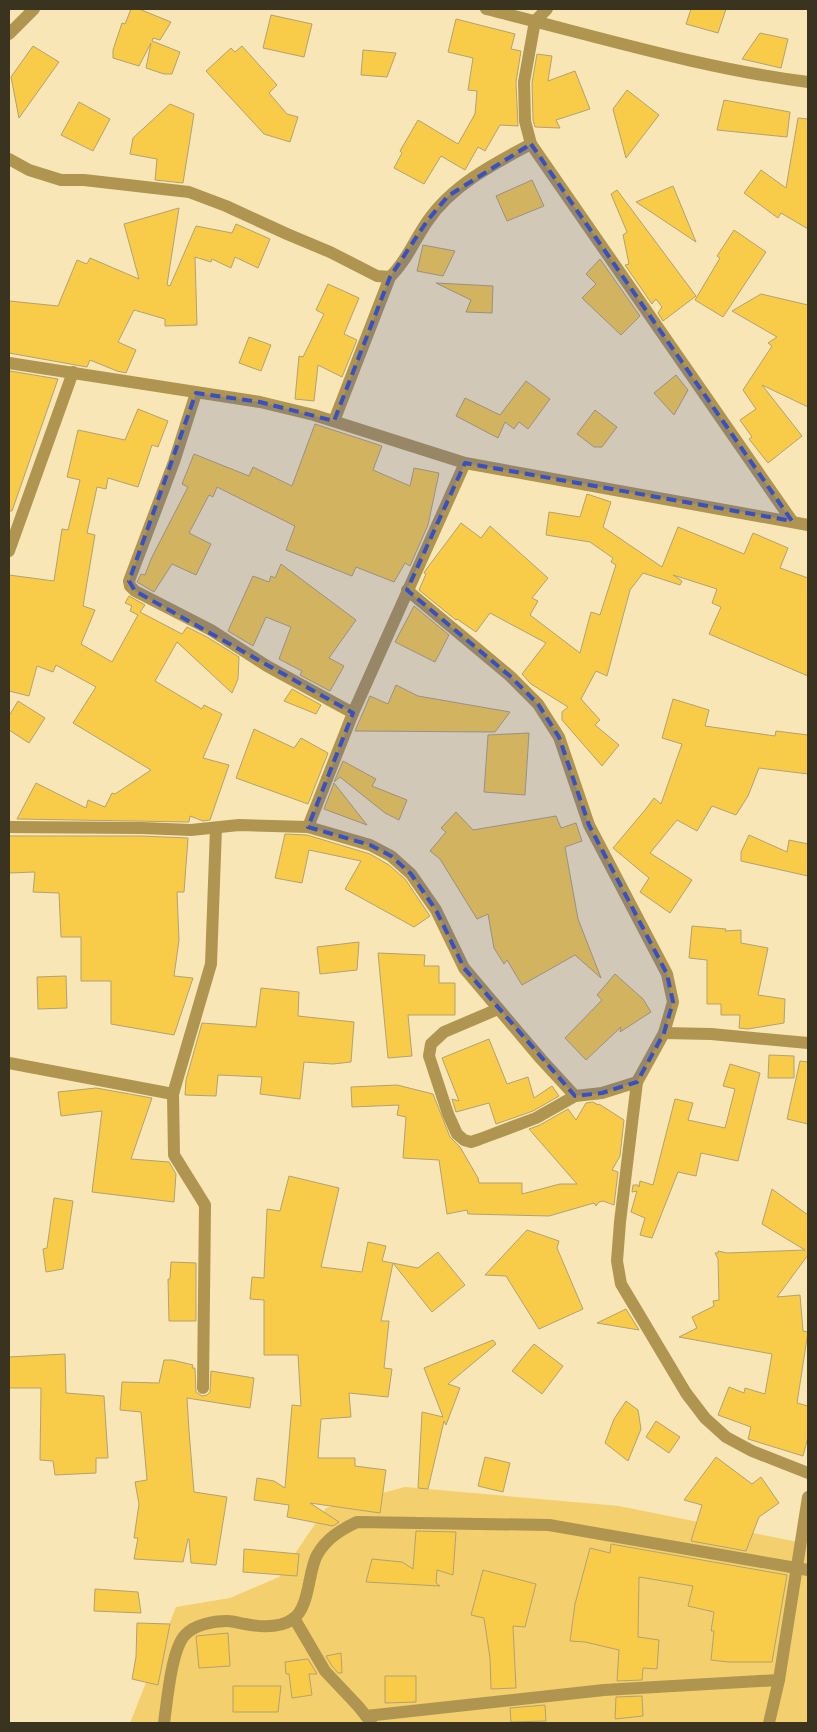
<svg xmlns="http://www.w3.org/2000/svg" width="817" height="1732" viewBox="0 0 817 1732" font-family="Merriweather,serif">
<rect width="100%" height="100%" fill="#f8e6b6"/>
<path fill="#f3cf6d" d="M405,1487L619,1506L808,1544V1723H130L176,1607L230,1598L279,1577L326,1508Z"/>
<g fill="#f8cc48" stroke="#b3a173">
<path d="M131,9H139L171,22L160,40L153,38L152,41L180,52L172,74H164L146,68L151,43L139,66L113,58V50L122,23L125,24Z"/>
<path d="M691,9H726L718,33L686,24Z"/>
<path d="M271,15L312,24L304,57L263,48Z"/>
<path d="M456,19L515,34L511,49L521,51L516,82L518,126L500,125L485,151L478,147L465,170L441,156L424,184L394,168L402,153L400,151L418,120L458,144L475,114L477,91L468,90L473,58L448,52Z"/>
<path d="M760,33L788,39L781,68L742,59Z"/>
<path d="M33,46L59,62L19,118L11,77Z"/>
<path d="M242,46L277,85L269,93L287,114L298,117L290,142L264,134L206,71L231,48L235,52Z"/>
<path d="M363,50L396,53L387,77L361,75Z"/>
<path d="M537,54L552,56L548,81L575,71L590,109L556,120L560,128L535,127L533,120L532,83Z"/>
<path d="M627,90L659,115L626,158L613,109Z"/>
<path d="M724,100L790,112L787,137L717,130Z"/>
<path d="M79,102L110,119L93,151L61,135Z"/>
<path d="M170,104L194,114L183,183L155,180L157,159L130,154L133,138Z"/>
<path d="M798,118L808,119V229L781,213L778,218L744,193L761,170L786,188Z"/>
<path d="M532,180L544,206L507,221L496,196Z"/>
<path d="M673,186L696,242L636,202Z"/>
<path d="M617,190L696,296L663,321L658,313L662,307L656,299L652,304L625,265L629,264L623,235L627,232L611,194Z"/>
<path d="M179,208L167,285L170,286L196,226L232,233L236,224L270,239L258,268L235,257L231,268L212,259L211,262L195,257L197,325L165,326V319L134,310L118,342L136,350L126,373L117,371L90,360L87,367L9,353V301L58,306L77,260L87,264L90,258L139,279L124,224Z"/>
<path d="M734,230L766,252L723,317L695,300L720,258L717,256Z"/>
<path d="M423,245L455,251L443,276L417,271Z"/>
<path d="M600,259L640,316L621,335L582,298L596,284L586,274Z"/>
<path d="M436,283L493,286L492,313L466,312L471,300Z"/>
<path d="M328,284L359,298L344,334L357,340L342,377L318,365L314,401L295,399L299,356L303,357L324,314L316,310Z"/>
<path d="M761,294L808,305V407L762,385L802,436L768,463L749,439L752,437L740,420L756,409L743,390L772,346L768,343L777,337L732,311Z"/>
<path d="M249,337L271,345L261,371L239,363Z"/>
<path d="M10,371L58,379L12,511H9V376Z"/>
<path d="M676,375L688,390L674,415L654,393Z"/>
<path d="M526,381L550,399L528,429L519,422L514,429L505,422L498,438L456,416L465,398L500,415Z"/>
<path d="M138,409L168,421L158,447L152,445L138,487L108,478L106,489L97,487L87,533L95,535L83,606L95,610L81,644L112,662L138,615L130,611L132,606L125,603L129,596L145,605L140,612L182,634L187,627L207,637L239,657L238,679L232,693L177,642L155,681L202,709L204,705L222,714L203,758L229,765L210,820L203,821L190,816L189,822L17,819L36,783L86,808L88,800L105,807L112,793L115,794L151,770L73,723L96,687L56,665L53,672L37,666L29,696L9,691V575L54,581L62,529L68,530L80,480L67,477L78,430L125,440Z"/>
<path d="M595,410L617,427L602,447H594L577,434Z"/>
<path d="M315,424L382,446L373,470L410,486L414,468L439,473L428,525L410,566L405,563L394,582L356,567L352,576L286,550L295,526L217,487L213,497L209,495L189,533L211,544L196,575L172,564L154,592L137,582L141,574L145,575L151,559L188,487L182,484L194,454L249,476L253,467L292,486Z"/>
<path d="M587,494L611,502L603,527L662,567L678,527L744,554L753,533L788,548L780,568L808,578V676L709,634L721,607L712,603L717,589L673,575L682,581L680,585L643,573L630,590L607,676L596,671L581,699L600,720L595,725L619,745L602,766L562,720V712L568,707L531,684L522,674L546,643L490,613L476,632L457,619L456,620L419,590L426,574L424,573L425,571L461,523L481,538L490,526L548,578L532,598L538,601L530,615L580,653L591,612L600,615L616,565L611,562L613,558L590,542L546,535L549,512L580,517Z"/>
<path d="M281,564L356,620L329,658L344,666L330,691L300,675L302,671L279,659L291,627L266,617L253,646L228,631L253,576L269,582L271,576L275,578Z"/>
<path d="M414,606L449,635L435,662L395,642Z"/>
<path d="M396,685L418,696L510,712L495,732L355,731L370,696L388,704Z"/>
<path d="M292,689L321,705L316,714L284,701Z"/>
<path d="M673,699L709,710L705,726L775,736L776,731L808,735V774L759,768L748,796L736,815L712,806L697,831L677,820L650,853L692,880L670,913L640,892L649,878L613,848L645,810L654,798L661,804L682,744L662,738Z"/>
<path d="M18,701L45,718L29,743L9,730V716Z"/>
<path d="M254,729L294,748L301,738L328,753L308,804L236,778Z"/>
<path d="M529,733L525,795L484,792L488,735Z"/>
<path d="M343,761L376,779L372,786L407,800L399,820L385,813L340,777L334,782Z"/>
<path d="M334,783L367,825L324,809Z"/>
<path d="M456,812L473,830L556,816L561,828L576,823L582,841L565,847L578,919L601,978L575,955L522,985L507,960L504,964L494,948L488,914L477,919L440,859L430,851L446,832L441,828Z"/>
<path d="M285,834L307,835L370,854L389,865L405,879L430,916L414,927L345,889L361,861L309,850L302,883L275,878Z"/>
<path d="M749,835L787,852L789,840L808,844V876L741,861V852Z"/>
<path d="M9,836H141L188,838L184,892H177L179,940L174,976L193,978L174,1035L111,1024V981H81V937H61L59,893L33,892L35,872L9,873Z"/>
<path d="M692,926L726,929L725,931L741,930V943L768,948L758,995L785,999L784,1023L748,1029L739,1028L740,1015H721V1004H707V960L689,958Z"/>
<path d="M359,942L357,970L320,974L317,947Z"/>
<path d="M378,953L425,955L424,966H439V983H455V1015H408L412,1056L388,1058Z"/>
<path d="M615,974L643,999L651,1012L620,1032L621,1027L586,1060L565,1038L602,1000L597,995Z"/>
<path d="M66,976L67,1008L38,1009L37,977Z"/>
<path d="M261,988L299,992L298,1016L354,1022L351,1062L333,1064L304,1062L300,1099L260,1094L262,1077L218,1075L216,1096L185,1095L186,1080L202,1023L256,1027Z"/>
<path d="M489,1039L507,1084L528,1077L534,1098L552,1086L559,1096L533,1111L496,1124L489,1103L456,1112L452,1099L459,1101L442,1058Z"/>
<path d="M769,1055L794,1056V1078H768Z"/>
<path d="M800,1061L808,1062V1124L787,1119Z"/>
<path d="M730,1064L760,1073L738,1161L701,1153L696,1176L678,1172L652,1238L640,1235L645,1218L631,1212L637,1191L632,1192L633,1185H638L639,1187L640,1181L653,1185L675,1099L693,1103L688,1120L725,1128L735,1089L723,1086Z"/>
<path d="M397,1085L433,1094L450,1137L460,1147L478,1178L479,1183H522V1194L560,1184H577L529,1129L540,1125L568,1109L576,1120L586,1103L593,1102L598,1105L599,1104L624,1120L620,1156L612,1170L618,1172L614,1205L603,1201L599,1202L596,1206L594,1203L549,1216L468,1214L467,1210L447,1214L439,1160L403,1158L406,1117L397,1115L399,1105L352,1107L351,1087Z"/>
<path d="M96,1088L152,1098L131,1159L169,1162L176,1174L174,1202L92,1192L102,1111L61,1116L58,1092Z"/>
<path d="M289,1176L339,1188L321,1267L362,1272L368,1242L386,1246L382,1261L418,1268L438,1252L465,1285L432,1312L393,1263L381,1321H389L384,1368L392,1369L388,1397L349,1393L351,1417L321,1419L318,1458H355V1466L386,1470L380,1513L310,1503L339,1522L333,1526L287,1517L289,1505L254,1500L257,1478L274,1481L285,1488L292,1405L301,1406L298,1355H264V1300L250,1299L252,1277L264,1278L267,1209L280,1211Z"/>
<path d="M772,1189L808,1215V1255L777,1297L800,1295L803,1331L808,1332L797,1403L808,1406V1437L803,1456L748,1439L751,1427L718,1415L729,1387L744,1393L745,1388L765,1394L772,1354L679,1337L697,1328L692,1317L714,1306L713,1301L719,1300L718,1259L715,1253H718V1251L727,1253L805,1250L762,1224Z"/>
<path d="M54,1198L73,1201L63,1269L46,1272L43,1249L47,1248Z"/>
<path d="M527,1230L559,1241L557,1248L583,1309L539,1329L506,1276L485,1275Z"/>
<path d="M171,1262L196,1263V1321H169L168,1279H170Z"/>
<path d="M626,1309L639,1330L597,1323Z"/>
<path d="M493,1340L496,1344L448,1384L460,1388L446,1425L444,1421L428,1489L418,1488L422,1412L443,1417L424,1368Z"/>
<path d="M534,1344L563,1366L542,1394L512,1371Z"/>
<path d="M65,1354L66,1393L104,1396L108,1458H96V1473L55,1475L53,1461L40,1460L41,1388H9V1357Z"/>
<path d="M164,1360H172L193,1365L192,1368H195L196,1392L202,1396L207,1395L210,1392L211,1371L254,1378L250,1408L187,1398L189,1431L194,1492L227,1497L216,1565L191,1563L189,1539H188L183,1562L134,1559L138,1538H134L139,1504L135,1482L147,1480L141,1412L120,1410L122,1382L159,1383Z"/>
<path d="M626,1401L638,1410L641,1429L628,1461L605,1443L614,1419Z"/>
<path d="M656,1421L680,1437L669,1453L646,1437Z"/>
<path d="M485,1457L510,1463L503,1492L478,1486Z"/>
<path d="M716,1457L752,1484L761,1477L779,1503L759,1517L746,1551L691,1541L702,1505L684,1500Z"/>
<path d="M416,1531L456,1532L453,1575L437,1570L436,1583L440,1586L366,1582L372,1559L402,1562L413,1569Z"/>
<path d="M611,1544L787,1575L772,1662H728L711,1660L714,1631H711L714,1612L688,1606L693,1586L639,1577L638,1637L659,1640L657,1669L643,1668L642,1680L617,1681L619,1650L585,1642L570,1641L575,1604L590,1548L610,1553Z"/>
<path d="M244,1549L299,1554L297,1576L243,1572Z"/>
<path d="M483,1570L536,1584L525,1627L513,1626L516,1688L491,1689L490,1658L484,1618L471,1615Z"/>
<path d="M95,1589L138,1592L141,1613L94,1611Z"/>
<path d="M137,1623L170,1624L158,1685L132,1679L136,1657Z"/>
<path d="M228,1633L230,1666L199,1668L196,1636Z"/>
<path d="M341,1653L342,1673H338L332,1666L326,1656Z"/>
<path d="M307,1659H308L317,1674H309L312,1695L292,1698L289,1674H286L285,1662Z"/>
<path d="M385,1676H416V1702L385,1703Z"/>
<path d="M233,1686H281L278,1712H233Z"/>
<path d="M642,1696L643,1716L615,1719L616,1697Z"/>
<path d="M545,1705L546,1721L511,1722L510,1708Z"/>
</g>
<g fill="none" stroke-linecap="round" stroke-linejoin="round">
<g stroke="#af954f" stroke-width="12">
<path d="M486,9C593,35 699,68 808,82"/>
<path d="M547,9L535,21L524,82L525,121L531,144L792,521"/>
<path d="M9,34L34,9"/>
<path d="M9,159L29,170L61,180H84L189,192L226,206L287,234L330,252L377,276L390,277"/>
<path d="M9,363L260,402L314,415L465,463L808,525"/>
<path d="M196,393L174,462L129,581L130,586L135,591L211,630L267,666L353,713"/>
<path d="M334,421L390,277C406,262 414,241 427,222C451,186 493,164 531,144"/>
<path d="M9,551L73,372"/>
<path d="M407,590L510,676L538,704L559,737L589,825L667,974L673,1002L664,1033L637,1082L620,1222L617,1261L621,1284L686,1393L705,1418L726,1437L752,1451L808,1473"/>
<path d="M9,827L141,828L191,830L239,825L308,827L370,845L391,856L411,874L436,910L464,968L541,1059L575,1096L602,1093L637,1082"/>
<path d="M308,827L353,713L465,463"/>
<path d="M498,1009L444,1032L431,1044L429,1056L448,1114L457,1134L464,1140L471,1142L480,1139L536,1118L575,1096"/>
<path d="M664,1033L711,1034L808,1043"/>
<path d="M9,1063L173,1094"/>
<path d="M203,1388L205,1205L174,1155L173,1094L211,964L216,828"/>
<path d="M294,1618L325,1671L358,1706L371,1722"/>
<path d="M366,1716L604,1690L779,1680"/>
<path d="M164,1723C167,1703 171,1650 185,1635C194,1625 213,1621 227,1621C233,1621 239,1623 245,1624C260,1627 280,1628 293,1619C310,1607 308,1571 317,1555C326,1539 340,1530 357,1522L549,1525L808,1570"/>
<path d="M769,1723L779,1680L808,1497"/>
</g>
</g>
<path fill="#3850c2" fill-opacity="0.2" stroke="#3850c2" stroke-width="4" stroke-dasharray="10 6" stroke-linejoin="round" d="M531,144L792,521L465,463L407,590L510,676L538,704L559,737L589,825L667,974L673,1002L664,1033L637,1082L602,1093L575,1096L464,968L436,910L411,874L391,856L370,845L308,827L353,713L135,591L129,581L196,393L260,402L334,421L390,277L427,221L448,196Z"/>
<rect width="817" height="1732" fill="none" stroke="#3a3320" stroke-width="20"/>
</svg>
